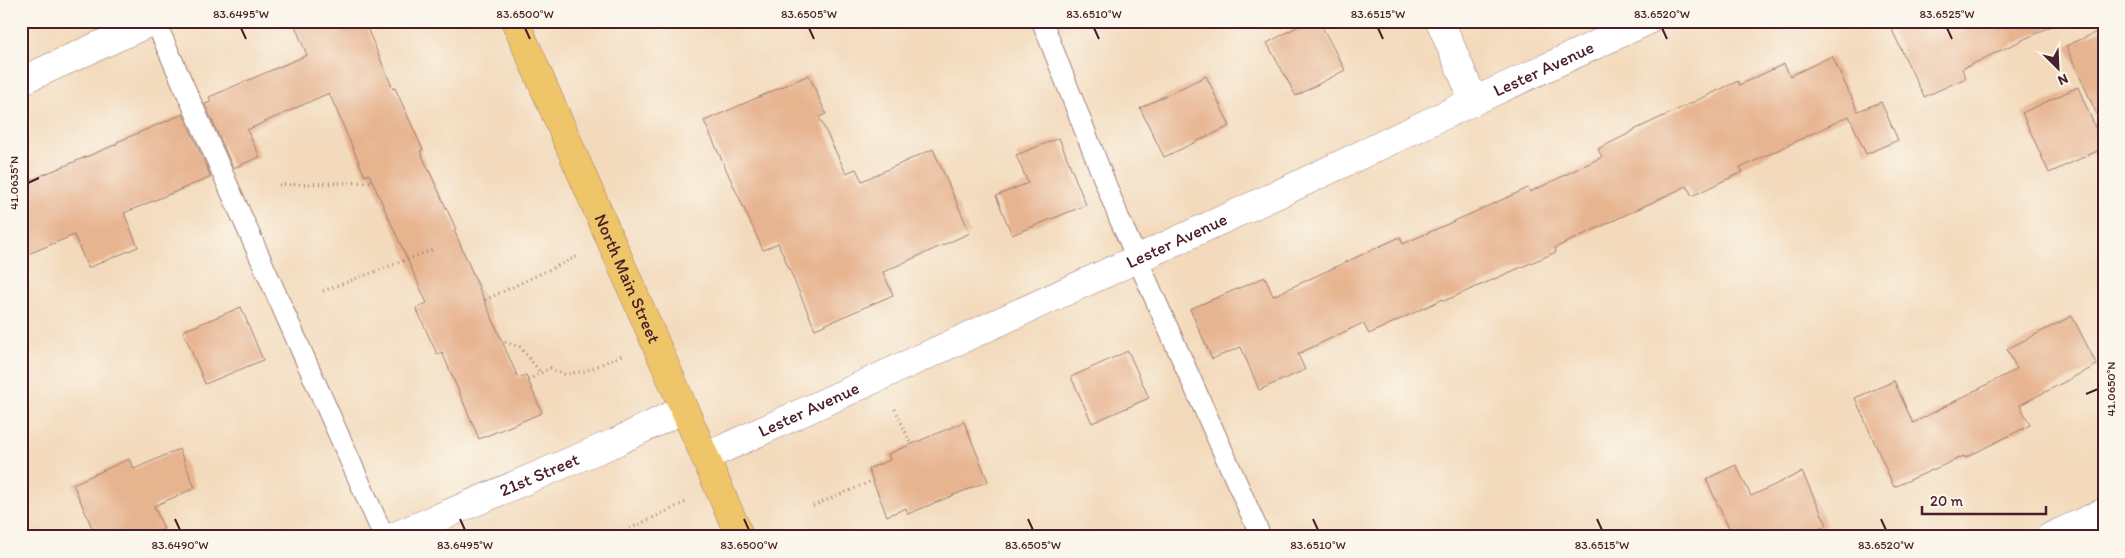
<svg xmlns="http://www.w3.org/2000/svg" width="2125" height="558" viewBox="0 0 2125 558" font-family="Itim,sans-serif">
<rect width="100%" height="100%" fill="#fbf7ec"/>
<filter id="ink" filterUnits="userSpaceOnUse"><feTurbulence type="fractalNoise" baseFrequency=".02" numOctaves="2"/><feDisplacementMap in="SourceGraphic" scale="10" xChannelSelector="R" yChannelSelector="G"/><feConvolveMatrix kernelMatrix="1 2 1 2 8 2 1 2 1" color-interpolation-filters="sRGB"/></filter>
<filter id="wash" filterUnits="userSpaceOnUse"><feTurbulence type="fractalNoise" baseFrequency=".0096" numOctaves="4" result="noise"/><feDisplacementMap in="SourceGraphic" scale="20" xChannelSelector="R" yChannelSelector="G"/><feGaussianBlur stdDeviation="1.12" result="paint"/><feColorMatrix in="noise" values="0 0 0 0 0 0 0 0 0 0 0 0 0 0 0 0 0 1.4 0 .05"/><feComposite in="paint" operator="in"/></filter>
<g filter="url(#wash)">
<rect width="100%" height="100%" fill="#f3dabc"/>
<g id="blocks">
<g fill="#e7b490">
<path d="M293,21H364L393,89L395,88L423,150L420,151L456,229L454,230L518,378L526,375L542,413L479,439L442,352L437,354L416,308L427,303L369,174L365,176L329,93L247,130L260,157L233,168L205,104L211,102L209,97L307,55Z"/>
<path d="M1308,21H1319L1345,70L1296,96L1267,43Z"/>
<path d="M1911,21H2062L1962,69L1966,78L1924,97L1892,30Z"/>
<path d="M2104,29V130L2066,46Z"/>
<path d="M1832,56L1858,111L1881,102L1898,140L1866,154L1849,116L1740,168L1742,172L1692,196L1687,186L1555,248L1556,252L1444,301L1443,299L1369,334L1363,323L1298,354L1305,370L1259,390L1241,347L1212,359L1190,309L1265,277L1273,296L1400,237L1403,244L1528,188L1530,192L1602,157L1598,149L1632,132V131L1738,81L1739,85L1784,64L1790,76Z"/>
<path d="M809,75L826,114L819,117L846,173L856,169L862,181L933,149L970,233L883,272L893,295L815,329L778,243L763,250L704,121Z"/>
<path d="M1206,76L1230,126L1164,157L1140,108Z"/>
<path d="M2078,87L2104,148L2049,173L2022,113Z"/>
<path d="M183,114L211,177L124,213L138,247L88,268L74,235L21,257V184L117,144V142Z"/>
<path d="M1059,138L1086,205L1012,235L996,196L1028,183L1016,155Z"/>
<path d="M241,307L263,360L205,384L183,331Z"/>
<path d="M2072,316L2097,365L2020,405L2030,425L1965,458L1964,456L1894,487L1855,398L1894,381L1913,423L2017,369L2007,349Z"/>
<path d="M1128,351L1149,398L1092,423L1071,377Z"/>
<path d="M964,422L988,481L908,514L906,508L887,516L868,469L890,460L888,454Z"/>
<path d="M179,449L195,488L154,506L164,529L146,537H96L73,484L129,459L134,469Z"/>
<path d="M1736,465L1751,496L1802,472L1827,525L1802,537H1733L1706,479Z"/>
</g>
</g>
</g>
<g filter="url(#ink)">
<use href="#blocks" fill-opacity="0" stroke="#9e7c74" stroke-width="1"/>
<g fill="none" stroke-linecap="round" stroke-linejoin="round">
<g stroke="#9e7c74" stroke-width="22">
<g id="service">
<path d="M155,21L384,537"/>
<path d="M1042,21L1119,218L1261,537"/>
</g>
</g>
<g stroke="#9e7c74" stroke-width="29">
<g id="minor">
<path d="M1440,21L1474,101"/>
<path d="M21,81L153,21"/>
<path id="s1" d="M705,457L1287,190L1474,101L1647,21"/>
<path id="s2" d="M393,537L616,442L684,409"/>
<path d="M2050,537L2104,512"/>
</g>
</g>
<g stroke="#9e7c74" stroke-width="29">
<g id="primary">
<path id="s3" d="M515,21L740,537"/>
</g>
</g>
<g stroke="#9e7c74" stroke-width="3" stroke-dasharray="1 4" stroke-linecap="butt">
<path d="M279,185L370,182"/>
<path d="M323,291L435,249"/>
<path d="M485,300L578,256"/>
<path d="M505,342L520,347L541,373"/>
<path d="M528,380L550,368L564,374L586,371L622,355"/>
<path d="M895,409L911,444"/>
<path d="M813,506L872,481"/>
<path d="M625,537L629,529L686,502"/>
</g>
<use href="#service" stroke="#fff" stroke-width="20"/>
<use href="#minor" stroke="#fff" stroke-width="28"/>
<use href="#primary" stroke="#eec569" stroke-width="28"/>
</g>
</g>
<path fill="none" stroke="#4a1f2b" stroke-width="2" d="M241,28L246,39M525,28L530,39M809,28L814,39M1094,28L1099,39M1378,28L1383,39M1662,28L1667,39M1947,28L1952,39M28,183L39,178M2086,394L2098,389M175,519L180,530M460,519L465,530M744,519L749,530M1028,519L1033,530M1313,519L1318,530M1597,519L1602,530M1881,519L1886,530"/>
<g text-anchor="middle" dominant-baseline="central" stroke-width="4" stroke-linejoin="round" paint-order="stroke">
<g font-size="18" fill="#4a1f2b" stroke="#fbf7ec">
<text stroke="none"><textPath href="#s1" startOffset="924">Lester Avenue</textPath></text>
<text stroke="none"><textPath href="#s1" startOffset="519">Lester Avenue</textPath></text>
<text stroke="none"><textPath href="#s3" startOffset="281">North Main Street</textPath></text>
<text stroke="none"><textPath href="#s1" startOffset="114">Lester Avenue</textPath></text>
<text stroke="none"><textPath href="#s2" startOffset="159">21st Street</textPath></text>
</g>
</g>
<rect width="2125" height="558" fill="none" stroke="#fbf7ec" stroke-width="55"/>
<g transform="translate(2058 68) rotate(156)" stroke="#fbf7ec" stroke-width="4" paint-order="stroke">
<path d="M0-4L9 19L0 12L-9 19Z" fill="#4a1f2b"/>
<text y="-8" font-size="14" font-weight="bold" text-anchor="middle" fill="#4a1f2b">N</text>
</g>
<path d="M1922 506v8h124v-8" fill="none" stroke="#4a1f2b" stroke-width="2.5"/>
<text x="1930" y="506" font-size="15" fill="#4a1f2b" stroke="#fbf7ec" stroke-width="4" paint-order="stroke">20 m</text>
<rect x="28" y="28" width="2070" height="502" fill="none" stroke="#4a1f2b" stroke-width="2"/>
<g font-size="12" text-anchor="middle" fill="#4a1f2b">
<text x="241" y="18">83.6495°W</text>
<text x="525" y="18">83.6500°W</text>
<text x="809" y="18">83.6505°W</text>
<text x="1094" y="18">83.6510°W</text>
<text x="1378" y="18">83.6515°W</text>
<text x="1662" y="18">83.6520°W</text>
<text x="1947" y="18">83.6525°W</text>
<text transform="translate(14 183) rotate(-90)" y="4">41.0635°N</text>
<text transform="translate(2111 389) rotate(-90)" y="4">41.0650°N</text>
<text x="180" y="549">83.6490°W</text>
<text x="465" y="549">83.6495°W</text>
<text x="749" y="549">83.6500°W</text>
<text x="1033" y="549">83.6505°W</text>
<text x="1318" y="549">83.6510°W</text>
<text x="1602" y="549">83.6515°W</text>
<text x="1886" y="549">83.6520°W</text>
</g>
</svg>
